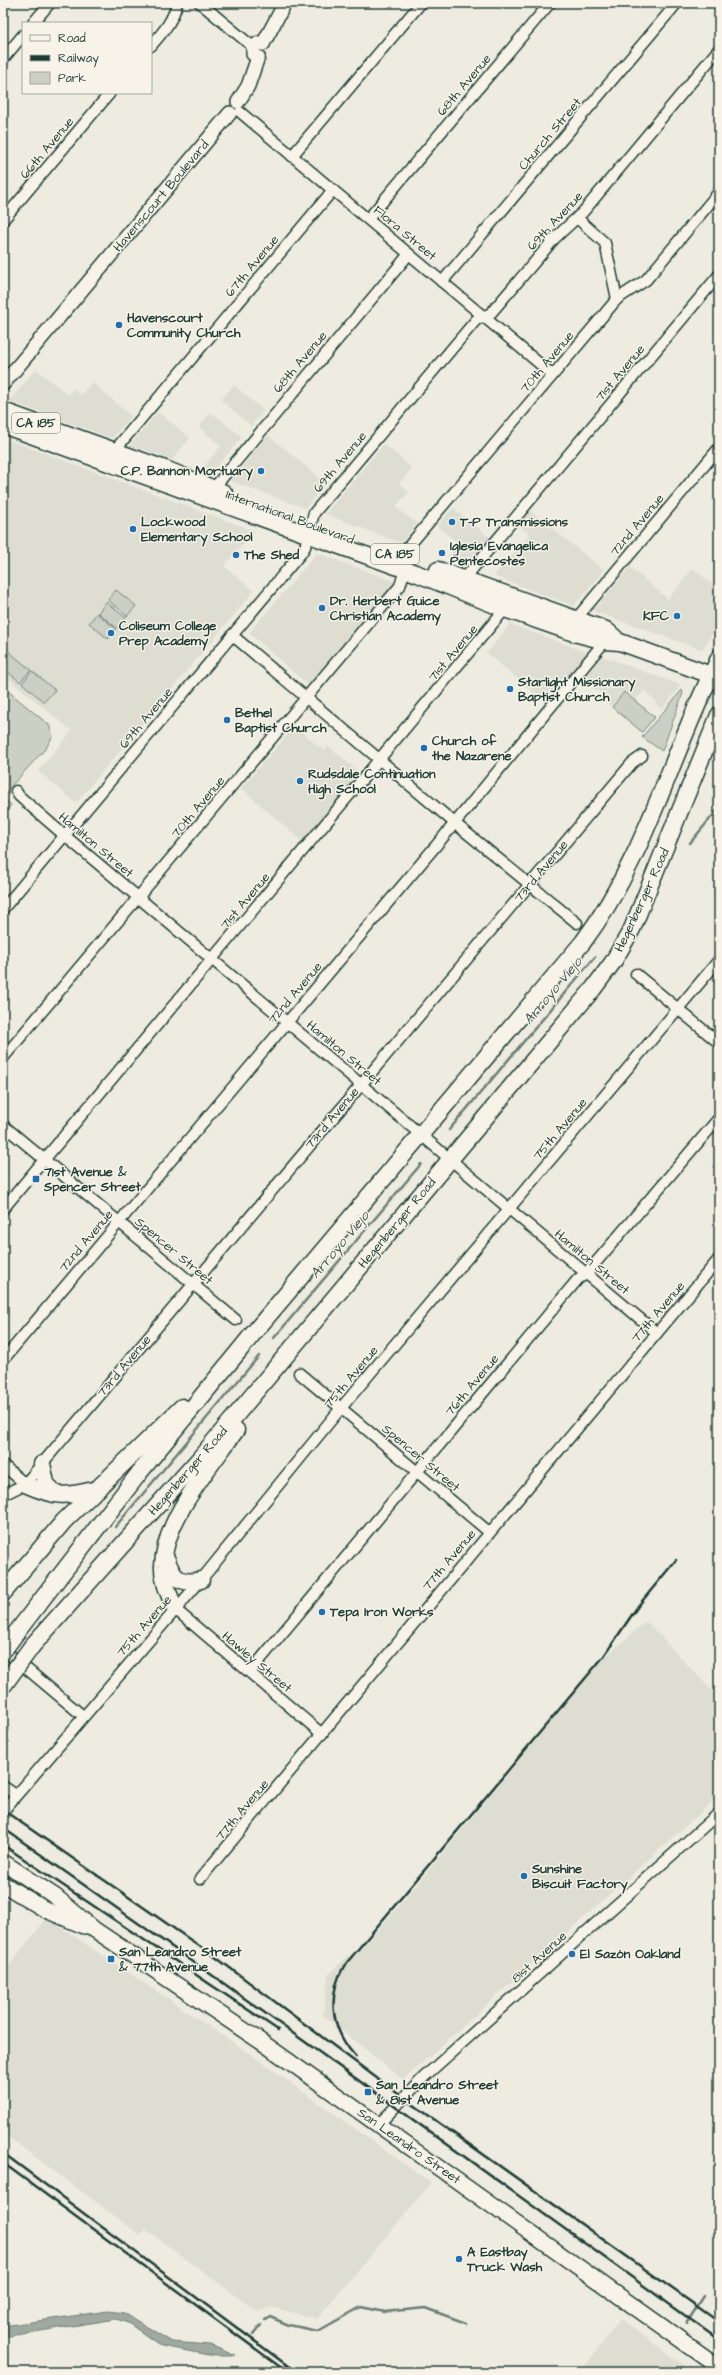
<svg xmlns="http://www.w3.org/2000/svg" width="722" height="2375" viewBox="0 0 722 2375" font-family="'Architects Daughter',sans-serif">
<rect width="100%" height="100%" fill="#eeece1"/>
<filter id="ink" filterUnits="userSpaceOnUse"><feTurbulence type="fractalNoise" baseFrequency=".025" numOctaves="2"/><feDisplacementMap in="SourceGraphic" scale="8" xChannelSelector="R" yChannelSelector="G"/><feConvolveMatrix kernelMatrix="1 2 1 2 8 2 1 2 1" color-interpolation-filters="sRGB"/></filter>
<g filter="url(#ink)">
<g fill="#ddddd2">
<path d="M36,369L68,395L74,389L81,395L92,382L131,416L112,438L9,401Z"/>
<path d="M234,385L264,411L251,426L221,400Z"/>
<path d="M158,412L190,438L172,460L130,445Z"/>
<path d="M211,412L242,437L211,474L201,470L221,446L199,427Z"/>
<path d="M268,435L326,483L305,508L230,481Z"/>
<path d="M3,438L255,531L224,566L254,591L76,803L38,771L72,731L3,674Z"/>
<path d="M384,444L412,468L399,483L409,492L395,507L417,523L401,543L325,514Z"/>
<path d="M453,508L492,539L469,566L447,557L459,544L437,526Z"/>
<path d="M529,510L604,570L574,606L494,576L530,534L517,524Z"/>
<path d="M317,553L396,582L308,685L249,633Z"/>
<path d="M630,567L668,599L693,568L719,590V622L704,648L700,649L593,611Z"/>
<path d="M510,624L589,653L546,703L487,653Z"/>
<path d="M602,656L656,676L681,685L662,709L655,703L656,701L644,691L636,700L625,691L611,706L603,699L605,696L582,680Z"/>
<path d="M295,726L324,751L328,746L360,773L303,842L241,788Z"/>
<path d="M646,1621L719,1698V1796L403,2080L323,2015L328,1975L348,1955L353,1958L398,1907L602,1660Z"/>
<path d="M47,1918L243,2049L431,2183L317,2319L271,2307L258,2312L145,2229L140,2235L3,2133V1973Z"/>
<path d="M620,2319L693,2372H581Z"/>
</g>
<g fill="#cccfc4" stroke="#76867c">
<path d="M116,590L136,606L127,616L108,600Z"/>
<path d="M106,602L126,618L117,628L98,613Z"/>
<path d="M97,613L116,629L108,639L89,623Z"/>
<path d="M8,651L31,670L20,682L3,668V656Z"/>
<path d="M32,671L55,690L44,702L22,683Z"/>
<path d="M3,687L49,725L53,736L46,748L3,795Z"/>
<path d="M682,690L683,693L662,751L642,737Z"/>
<path d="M624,692L655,717L642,732L612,707Z"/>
<path d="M3,798L11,805L3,815Z"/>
</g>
<path fill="#9fa99f" stroke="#6c7e74" d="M108,2311L124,2313L172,2342L210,2345L236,2356H214L161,2346L128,2323L116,2319L3,2337V2326Z"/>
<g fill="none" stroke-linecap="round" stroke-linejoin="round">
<g stroke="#6c7e74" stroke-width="2.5">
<path d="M690,843L719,808"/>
<path d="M449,1130L595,957"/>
<path d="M274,1338L421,1164"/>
<path d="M115,1527L259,1356"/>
<path d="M265,2320L270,2317L289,2325L318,2331L361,2307L385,2312L425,2308L466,2323"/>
<path d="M686,2324L704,2296"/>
<path d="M253,2335L261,2325"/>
</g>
<g stroke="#1f3d34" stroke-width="13">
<g id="minor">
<path d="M200,3L253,47"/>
<path d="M33,23L50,3"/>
<path d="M151,46C163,32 173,21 177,3"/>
<path d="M3,59L23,35"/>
<path d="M240,112L553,375"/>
<path d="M292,156L421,3"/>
<path d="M577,218L605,243L617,299"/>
<path d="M368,219L550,3"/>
<path d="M3,220L110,93"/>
<path d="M442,282L677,3"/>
<path d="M114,451L333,190"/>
<path d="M213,489L409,254"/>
<path d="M405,558L408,547L617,299L646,280L719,192"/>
<path d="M464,579L719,275"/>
<path d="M576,619L719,448"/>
<path d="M232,635L457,825L577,923"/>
<path d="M16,791L19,796L64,835L657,1333"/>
<path d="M3,909L302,552L305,547L314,513L476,320L491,313L555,238L583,212L719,49"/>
<path d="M636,974L719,1043"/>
<path d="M3,1058L400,586L405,569"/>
<path d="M3,1125L236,1320"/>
<path d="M3,1209L505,609"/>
<path d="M3,1360L455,823L605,641"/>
<path d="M299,1373L489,1532"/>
<path d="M3,1465L25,1484"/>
<path d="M3,1490L9,1492L25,1484L632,763L642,756"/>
<path d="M175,1609L322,1734"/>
<path d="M3,1649L83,1716"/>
<path d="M250,1672L578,1279L586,1274L719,1118"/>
<path d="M3,1786L16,1795"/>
<path d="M3,1811L201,1580L341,1408L719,960"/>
<path d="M200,1879L719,1259"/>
<path d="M379,2124L424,2077L719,1813"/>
<path d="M3,2370V2372"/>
</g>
</g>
<g stroke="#1f3d34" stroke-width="16">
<g id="tertiary">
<path d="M263,44L285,3"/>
<path d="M258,57L253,54V47L259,43L263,44"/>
<path d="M238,102L248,86L258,57"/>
<path d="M3,384L230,113"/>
</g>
</g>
<g stroke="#1f3d34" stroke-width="18">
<g id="secondary">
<path d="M711,675L719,657"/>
<path d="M3,1862L56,1897L95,1930L266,2045L719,2367"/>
<path d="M3,1884L46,1910L84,1926"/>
</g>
</g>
<g stroke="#1f3d34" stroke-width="19">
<g id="primary">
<path d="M3,411L165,469L224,493"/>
<path d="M3,425L418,574L505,609L574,633L605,641L620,642L719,678"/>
<path d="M438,570L606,630L615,638"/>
<path d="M42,1464L46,1483L54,1494"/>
<path d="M25,1484C57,1498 65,1497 98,1489"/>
<path d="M166,1558C173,1577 178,1585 201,1580"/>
<path d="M3,1593L64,1521L182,1407"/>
<path d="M175,1609C170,1596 162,1581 163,1566C164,1519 210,1467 236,1430"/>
<path d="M16,1633L140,1472L256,1330L583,942C643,862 668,764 711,675"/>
<path d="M32,1646L200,1458L593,989L613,962L632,929L719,715"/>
</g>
</g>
<use href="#minor" stroke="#f7f3e8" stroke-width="10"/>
<use href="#tertiary" stroke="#f7f3e8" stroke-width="13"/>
<use href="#secondary" stroke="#f7f3e8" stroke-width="15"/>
<use href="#primary" stroke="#f7f3e8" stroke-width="16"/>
<g stroke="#1f3d34" stroke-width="2.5">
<path d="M3,1810L218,1959L390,2088L719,2322"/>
<path d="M3,1828L226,1985L719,2340"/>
<path d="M3,1845L278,2030"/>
<path d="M356,2057C332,2031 326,1998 344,1966L604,1656L638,1606L676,1560"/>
<path d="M3,2153L296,2372"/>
<path d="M3,2163L287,2372"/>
</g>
<g stroke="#1f3d34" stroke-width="19" stroke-linecap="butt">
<g id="primary-bridge">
<path d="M3,1651L16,1633"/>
<path d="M3,1686L32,1646"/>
</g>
</g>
<use href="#primary-bridge" stroke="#f7f3e8" stroke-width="16"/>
</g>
</g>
<g fill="#1f6fb2" stroke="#f7f3e8" stroke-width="1.5">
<circle cx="119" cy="325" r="4"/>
<circle cx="261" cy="471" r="4"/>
<circle cx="452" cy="522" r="4"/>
<circle cx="133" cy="529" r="4"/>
<circle cx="442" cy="553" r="4"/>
<circle cx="236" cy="555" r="4"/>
<circle cx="322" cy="608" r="4"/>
<circle cx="677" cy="616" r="4"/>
<circle cx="111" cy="633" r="4"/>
<circle cx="510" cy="689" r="4"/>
<circle cx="227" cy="720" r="4"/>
<circle cx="424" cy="748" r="4"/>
<circle cx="300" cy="781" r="4"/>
<rect x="32" y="1175" width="8" height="8" rx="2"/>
<circle cx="322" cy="1612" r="4"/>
<circle cx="524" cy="1876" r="4"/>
<circle cx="572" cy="1954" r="4"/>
<rect x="107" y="1955" width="8" height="8" rx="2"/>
<rect x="364" y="2088" width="8" height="8" rx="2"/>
<circle cx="459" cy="2259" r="4"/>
</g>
<g text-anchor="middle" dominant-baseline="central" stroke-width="3" stroke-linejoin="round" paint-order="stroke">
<g fill="#f7f3e8" stroke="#60746a" stroke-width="1">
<rect x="12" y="413" width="48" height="20" rx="3"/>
<rect x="371" y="544" width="48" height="20" rx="3"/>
</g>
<g font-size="12" font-weight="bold" fill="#1f3d34">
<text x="36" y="423">CA 185</text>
<text x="395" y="554">CA 185</text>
</g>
<g font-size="13" fill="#1f3d34" stroke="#f7f3e8">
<text transform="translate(464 85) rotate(-50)">68th Avenue</text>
<text transform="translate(550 134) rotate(-50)">Church Street</text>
<text transform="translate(47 148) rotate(-50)">66th Avenue</text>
<text transform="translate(161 196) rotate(-50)">Havenscourt Boulevard</text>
<text transform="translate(555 221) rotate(-47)">69th Avenue</text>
<text transform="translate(405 233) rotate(40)">Flora Street</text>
<text transform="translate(252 266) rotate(-50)">67th Avenue</text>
<text transform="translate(300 362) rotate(-50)">68th Avenue</text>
<text transform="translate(547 362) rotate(-50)">70th Avenue</text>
<text transform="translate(620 373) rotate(-50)">71st Avenue</text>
<text transform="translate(340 462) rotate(-50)">69th Avenue</text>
<text transform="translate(290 517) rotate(20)">International Boulevard</text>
<text transform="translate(637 525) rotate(-50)">72nd Avenue</text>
<text transform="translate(453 653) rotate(-50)">71st Avenue</text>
<text transform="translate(146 718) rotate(-50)">69th Avenue</text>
<text transform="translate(198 807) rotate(-50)">70th Avenue</text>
<text transform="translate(96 845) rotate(40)">Hamilton Street</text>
<text transform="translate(541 871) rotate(-50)">73rd Avenue</text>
<text transform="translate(642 900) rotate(-65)">Hegenberger Road</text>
<text transform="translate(245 901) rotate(-50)">71st Avenue</text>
<text transform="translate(295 993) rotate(-50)">72nd Avenue</text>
<text transform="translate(344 1053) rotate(40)">Hamilton Street</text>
<text transform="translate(332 1118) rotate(-50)">73rd Avenue</text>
<text transform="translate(560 1129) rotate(-50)">75th Avenue</text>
<text transform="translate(397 1223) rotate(-50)">Hegenberger Road</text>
<text transform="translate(86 1241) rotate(-50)">72nd Avenue</text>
<text transform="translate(174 1251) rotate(40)">Spencer Street</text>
<text transform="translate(592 1262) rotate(40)">Hamilton Street</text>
<text transform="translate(658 1312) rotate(-50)">77th Avenue</text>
<text transform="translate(124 1366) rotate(-50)">73rd Avenue</text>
<text transform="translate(351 1377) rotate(-50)">75th Avenue</text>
<text transform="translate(472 1385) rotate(-50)">76th Avenue</text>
<text transform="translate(421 1458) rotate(40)">Spencer Street</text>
<text transform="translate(188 1471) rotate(-49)">Hegenberger Road</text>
<text transform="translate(449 1560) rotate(-50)">77th Avenue</text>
<text transform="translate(144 1626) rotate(-49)">75th Avenue</text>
<text transform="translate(257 1662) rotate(40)">Hawley Street</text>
<text transform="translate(242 1810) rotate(-50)">77th Avenue</text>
<text transform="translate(539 1957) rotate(-42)">81st Avenue</text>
<text transform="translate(409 2146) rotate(35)">San Leandro Street</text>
</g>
<g font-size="13" font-weight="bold" fill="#1f3d34" stroke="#f7f3e8" text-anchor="start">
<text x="127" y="318">Havenscourt<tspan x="127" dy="15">Community Church</tspan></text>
<text x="253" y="471" text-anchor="end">C.P. Bannon Mortuary</text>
<text x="141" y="522">Lockwood<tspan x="141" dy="15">Elementary School</tspan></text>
<text x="460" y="522">T-P Transmissions</text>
<text x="450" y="546">Iglesia Evangelica<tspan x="450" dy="15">Pentecostes</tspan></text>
<text x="244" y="555">The Shed</text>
<text x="330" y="601">Dr. Herbert Guice<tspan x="330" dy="15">Christian Academy</tspan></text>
<text x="669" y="616" text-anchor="end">KFC</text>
<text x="119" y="626">Coliseum College<tspan x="119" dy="15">Prep Academy</tspan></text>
<text x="518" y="682">Starlight Missionary<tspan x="518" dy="15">Baptist Church</tspan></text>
<text x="235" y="713">Bethel<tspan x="235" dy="15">Baptist Church</tspan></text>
<text x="432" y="741">Church of<tspan x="432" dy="15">the Nazarene</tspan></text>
<text x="308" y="774">Rudsdale Continuation<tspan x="308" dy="15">High School</tspan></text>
<text x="44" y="1172">71st Avenue &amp;<tspan x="44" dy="15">Spencer Street</tspan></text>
<text x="330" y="1612">Tepa Iron Works</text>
<text x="532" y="1869">Sunshine<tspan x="532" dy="15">Biscuit Factory</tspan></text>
<text x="119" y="1952">San Leandro Street<tspan x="119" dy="15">&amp; 77th Avenue</tspan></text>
<text x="580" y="1954">El Sazón Oakland</text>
<text x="376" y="2085">San Leandro Street<tspan x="376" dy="15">&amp; 81st Avenue</tspan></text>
<text x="467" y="2252">A Eastbay<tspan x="467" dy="15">Truck Wash</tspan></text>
</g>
<g font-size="14" font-style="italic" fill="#3f584f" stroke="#f7f3e8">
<text transform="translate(553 991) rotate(-50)">Arroyo Viejo</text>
<text transform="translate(340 1245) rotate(-50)">Arroyo Viejo</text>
</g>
</g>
<rect width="722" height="2375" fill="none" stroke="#f7f3e8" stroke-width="16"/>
<rect x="8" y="8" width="706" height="2359" fill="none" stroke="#1f3d34" stroke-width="1.5" filter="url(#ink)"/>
<rect x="22" y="22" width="130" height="72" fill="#f7f3e8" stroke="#a1aaa0"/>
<rect x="30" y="35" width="20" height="6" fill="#f7f3e8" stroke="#a1aaa0"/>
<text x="58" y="42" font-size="12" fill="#1f3d34">Road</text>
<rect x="30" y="55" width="20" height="6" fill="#1f3d34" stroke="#a1aaa0"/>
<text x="58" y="62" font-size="12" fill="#1f3d34">Railway</text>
<rect x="30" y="72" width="20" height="12" fill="#cccfc4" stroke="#a1aaa0"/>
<text x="58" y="82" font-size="12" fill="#1f3d34">Park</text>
</svg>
